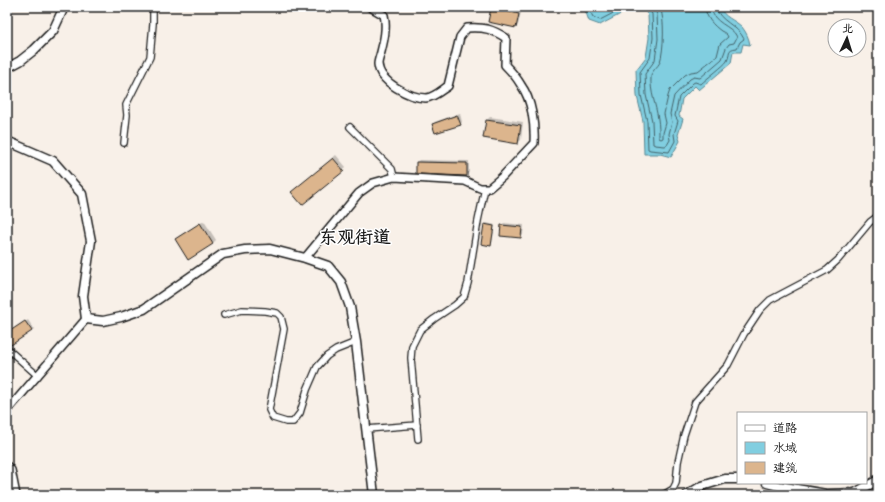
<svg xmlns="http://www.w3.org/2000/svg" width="885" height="502" viewBox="0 0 885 502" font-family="'Comic Neue','LXGW WenKai TC',sans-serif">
<rect width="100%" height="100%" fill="#f8f0e8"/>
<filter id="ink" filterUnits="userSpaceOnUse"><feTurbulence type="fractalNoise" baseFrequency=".025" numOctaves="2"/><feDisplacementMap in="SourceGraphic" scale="8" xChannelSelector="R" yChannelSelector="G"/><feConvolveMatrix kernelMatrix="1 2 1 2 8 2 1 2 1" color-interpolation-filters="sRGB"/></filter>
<g filter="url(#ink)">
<path fill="#81cee0" stroke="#598792" d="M584,7H720C723,17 735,20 742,27C746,32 749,38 750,45L743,44L741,52H733L731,63L699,90L695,86L682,99L679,116L683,119L678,135L680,141L671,157L660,154H644L643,121L637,96L636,70L646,57L649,38L648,15L644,10L632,8L600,25L589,21Z"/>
<g fill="#0003">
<path d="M493,7L521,12L518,25L516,27L492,9Z"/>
<path d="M460,113L462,122L460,124H433L435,122Z"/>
<path d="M490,117L523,122L521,140L518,143L487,120Z"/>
<path d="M336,155L346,167L343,170L296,189Z"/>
<path d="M419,160L469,161V172L467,175L417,162Z"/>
<path d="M204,221L216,240L213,243L188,258L176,239L179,236Z"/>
<path d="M486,223L495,225L492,243L491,245L485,225Z"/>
<path d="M504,223L524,225L523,235L521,237L502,225Z"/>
<path d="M28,320L34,329L32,331L7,337V333Z"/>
</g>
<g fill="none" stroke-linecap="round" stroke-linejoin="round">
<g stroke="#44636a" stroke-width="1">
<path d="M588,7L593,17L600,20L625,7"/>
<path d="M647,7L652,14L653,38L650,58L640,72L641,95L647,121L648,149L650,150L669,152L675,141L674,134L678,121L675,116L679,97L693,83L695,82L701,84C706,79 725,65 727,61C731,53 726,49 737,48L740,42L744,39C738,25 718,21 716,7"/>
<path d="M653,7L657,14L658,39L655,60L645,74L646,95L652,121L653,144L655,145L665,146L667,145L670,140L669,134L672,122L670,114L674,96L690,79L694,77L700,78L722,59L726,48L729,44L734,43L737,37C732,25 712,24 711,7"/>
<path d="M660,7C665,18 664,50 660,62C658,67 651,71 651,77C650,92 656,105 658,119C659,125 659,132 659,138L661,139L663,138V133L666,123L664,114L668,96L670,90L685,75L691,72L698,71L717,56L720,44L728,37C727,34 725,33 721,31C713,25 706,18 705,7"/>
</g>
</g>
<g fill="#dcb58d" stroke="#1c1c1c">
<path d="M491,8L519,14L516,28L488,22Z"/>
<path d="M457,115L461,125L435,133L432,124Z"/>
<path d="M486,120L521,125L518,144L483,138Z"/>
<path d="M333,158L344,171L302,205L291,192Z"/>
<path d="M416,162L467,163V176L416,174Z"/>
<path d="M200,223L213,244L188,260L175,239Z"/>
<path d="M484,224L494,226L491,246L481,244Z"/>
<path d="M501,225L522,227L521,238L500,236Z"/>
<path d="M25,321L32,331L11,345L7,339V333Z"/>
</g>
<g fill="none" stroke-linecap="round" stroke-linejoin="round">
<g stroke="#1c1c1c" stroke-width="8">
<g id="minor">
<path d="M350,127L392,169L394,177"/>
<path d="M124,143L127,115L126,105L150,57L153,24V7"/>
<path d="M224,315L242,310L265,311L277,313L281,317L284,329L269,410L273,418L286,422H293L300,413L307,390L317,367L327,356L336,350L356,342"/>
<path d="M7,347L10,351L38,376"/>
<path d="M367,429L417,425"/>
<path d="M418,439L411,358L412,346L420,330L434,319L455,305L464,297L468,283L478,221L485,188"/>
<path d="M663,495L673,489L676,483L678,462L684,435L695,402L728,365L744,334L760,310L770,300L827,270L838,260L870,222L878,216"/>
</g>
</g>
<g stroke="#1c1c1c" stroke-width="10">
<g id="tertiary">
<path d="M305,258L359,193L373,183L394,177L465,181L480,188H489L502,177L534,143C535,125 532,100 521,85C517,78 511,71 505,65L506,38C492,29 485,27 467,28L460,37L448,86C442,90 433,98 426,98C410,98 379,82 378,64C378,61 380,56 381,52C384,40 387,27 384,15L370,7"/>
<path d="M7,411L86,319"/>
<path d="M7,466L11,470L16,495"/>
</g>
</g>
<g stroke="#1c1c1c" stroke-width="11">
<g id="secondary">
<path d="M7,68L20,61L34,50L53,31L64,7"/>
<path d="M7,141L53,161L82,194L91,241L83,296L86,319L103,321L121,317L144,309L223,254L245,250L270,249L305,258L328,266L341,282L350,307L356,342L374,495"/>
<path d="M767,483L779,486L826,494L855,493L878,480"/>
<path d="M687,495L702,486L725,479H738"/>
</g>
</g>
<use href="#minor" stroke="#fff" stroke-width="5.5"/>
<use href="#tertiary" stroke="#fff" stroke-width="7"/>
<use href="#secondary" stroke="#fff" stroke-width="8"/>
</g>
</g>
<g text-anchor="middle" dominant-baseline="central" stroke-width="3" stroke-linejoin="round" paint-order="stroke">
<g font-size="18" font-weight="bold" fill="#1c1c1c" stroke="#fff">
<text x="355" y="237">东观街道</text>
</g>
</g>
<rect width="885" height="502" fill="none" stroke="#fff" stroke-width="24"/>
<rect x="12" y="12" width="861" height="478" fill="none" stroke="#1c1c1c" stroke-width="1.5" filter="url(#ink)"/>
<rect x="737" y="412" width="130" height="72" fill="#ffffff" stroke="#a4a4a4"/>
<rect x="745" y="425" width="20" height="6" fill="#ffffff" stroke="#a4a4a4"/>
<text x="773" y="432" font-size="12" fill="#1c1c1c">道路</text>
<rect x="745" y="442" width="20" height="12" fill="#81cee0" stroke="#a4a4a4"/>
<text x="773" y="452" font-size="12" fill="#1c1c1c">水域</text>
<rect x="745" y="462" width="20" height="12" fill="#dcb58d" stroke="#a4a4a4"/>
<text x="773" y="472" font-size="12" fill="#1c1c1c">建筑</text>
<g transform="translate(847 38) rotate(4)"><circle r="19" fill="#ffffff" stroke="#a4a4a4"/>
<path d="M0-3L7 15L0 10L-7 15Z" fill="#1c1c1c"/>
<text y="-6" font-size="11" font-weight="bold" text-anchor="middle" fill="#1c1c1c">北</text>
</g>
</svg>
